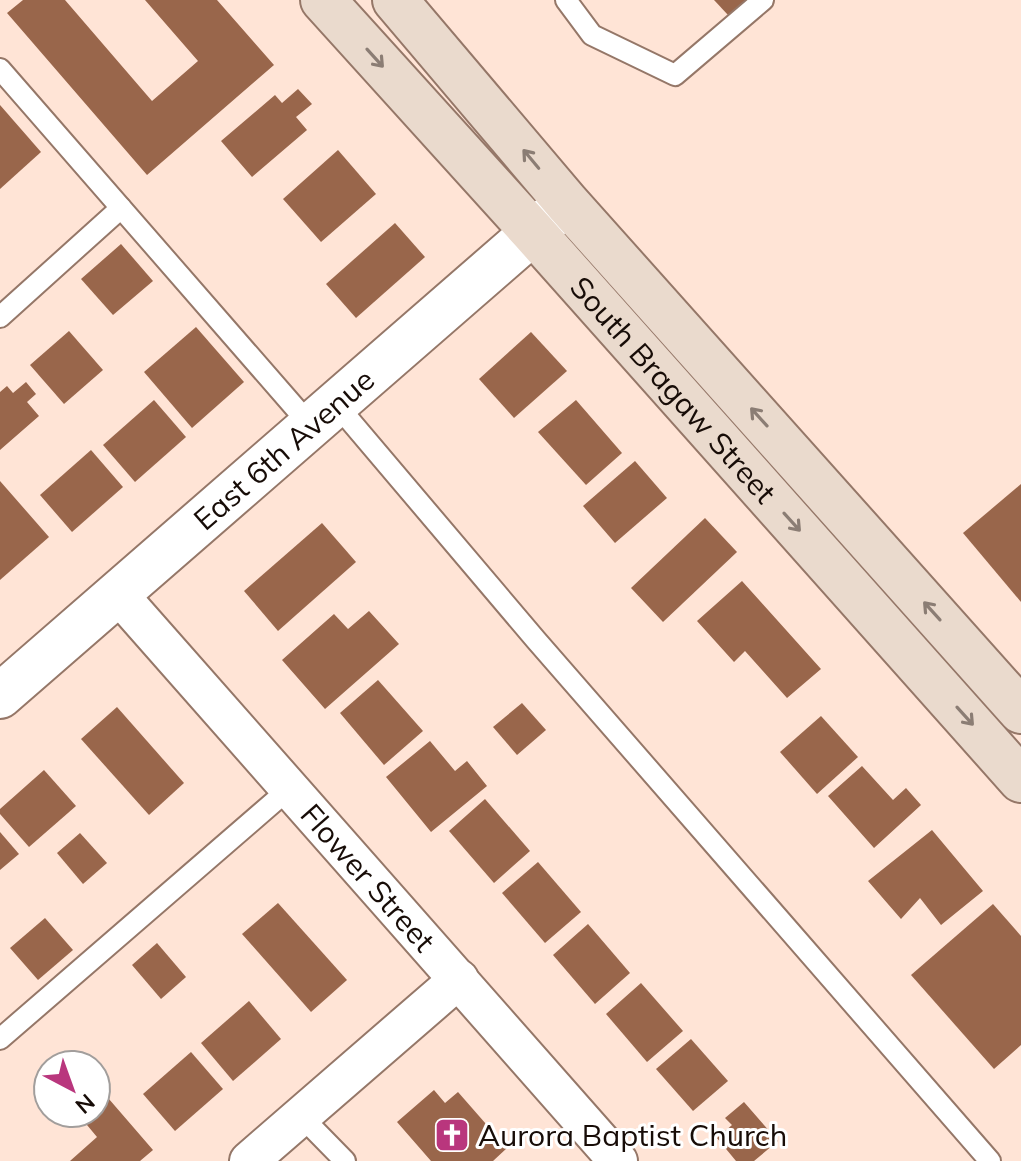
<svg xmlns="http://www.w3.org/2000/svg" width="1021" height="1161" viewBox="0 0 1021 1161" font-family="Mulish,sans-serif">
<rect width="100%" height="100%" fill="#ffe4d6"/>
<g fill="#99664b">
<path d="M23,0H65L152,101L198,61L145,0H217L274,65L147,175L7,13Z"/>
<path d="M714,0H746L728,15Z"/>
<path d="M298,89L312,104L296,117L307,130L252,177L221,141L275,95L282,103Z"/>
<path d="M0,105L41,152L0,189Z"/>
<path d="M338,150L376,194L321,242L283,199Z"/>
<path d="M395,223L425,257L356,318L326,284Z"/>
<path d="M121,244L153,281L113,315L81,279Z"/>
<path d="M196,327L244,382L192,428L144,372Z"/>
<path d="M69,331L103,370L64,404L30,365Z"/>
<path d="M531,332L567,371L514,418L479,379Z"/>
<path d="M26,382L36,394L27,402L39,416L0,450V392L7,386L13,393Z"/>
<path d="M154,400L186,437L135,482L103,445Z"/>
<path d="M576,400L622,453L586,485L538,432Z"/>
<path d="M91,450L123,487L72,532L40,495Z"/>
<path d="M635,461L667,498L615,543L583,506Z"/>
<path d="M0,481L49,537L0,580Z"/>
<path d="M1021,484V602L963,533Z"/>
<path d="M705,518L737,552L663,622L631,588Z"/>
<path d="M322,523L356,562L278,631L244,591Z"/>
<path d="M742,581L821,669L787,698L745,651L734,662L697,621Z"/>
<path d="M369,611L399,644L325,709L282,660L334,614L348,629Z"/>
<path d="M378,680L423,731L384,765L340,713Z"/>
<path d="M522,703L546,730L517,755L493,727Z"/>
<path d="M117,707L184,783L149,815L81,739Z"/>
<path d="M821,716L858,757L817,794L780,752Z"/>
<path d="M430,741L455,771L467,761L487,786L431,832L386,777Z"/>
<path d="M862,766L893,800L906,788L921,805L874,848L828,796Z"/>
<path d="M44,770L76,806L29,847L0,814V809Z"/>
<path d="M485,799L530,851L494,883L449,831Z"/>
<path d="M932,830L983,891L941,925L920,898L901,919L868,881Z"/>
<path d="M0,832L19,854L0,870Z"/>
<path d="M80,833L107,863L83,884L57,853Z"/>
<path d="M538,862L581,912L545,943L502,893Z"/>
<path d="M278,903L347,980L311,1012L242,934Z"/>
<path d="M993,904L1021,936V1045L994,1069L911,975Z"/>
<path d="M45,918L73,950L38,980L10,948Z"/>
<path d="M588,924L630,973L595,1004L553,955Z"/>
<path d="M157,943L186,977L161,999L132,965Z"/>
<path d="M641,983L683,1031L647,1062L606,1014Z"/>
<path d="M249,1001L281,1039L233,1081L201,1043Z"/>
<path d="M691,1039L728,1081L693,1111L656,1069Z"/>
<path d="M191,1052L223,1089L175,1131L143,1094Z"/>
<path d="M96,1084L153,1150L140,1161H70L97,1137L77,1113H96Z"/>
<path d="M434,1090L445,1103L458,1092L507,1148L493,1161H431L397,1122Z"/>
<path d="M744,1102L778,1141L754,1161H736L717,1138L732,1125L725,1118Z"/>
</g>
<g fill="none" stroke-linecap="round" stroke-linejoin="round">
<g stroke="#957768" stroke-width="24">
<g id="service">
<path d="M566,0L592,35L675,75L763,0"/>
<path d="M0,69L311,426"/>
<path d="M0,317L121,208"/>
<path d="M336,404L536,640L990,1161"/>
<path d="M0,1039L290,788"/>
<path d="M301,1116L345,1161"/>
</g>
</g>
<g stroke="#957768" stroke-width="42">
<g id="minor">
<path id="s1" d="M118,594L618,1161"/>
<path d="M249,1161L459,979"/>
</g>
</g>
<g stroke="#957768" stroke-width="48">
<g id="tertiary">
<path id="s2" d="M0,696L562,207"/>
</g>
</g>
<g stroke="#957768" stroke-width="48">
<g id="secondary">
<path id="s3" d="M323,0L533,232L1021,780"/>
<path d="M395,0L567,203L1021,711"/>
</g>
</g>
<use href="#service" stroke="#fff" stroke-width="20"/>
<use href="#minor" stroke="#fff" stroke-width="38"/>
<use href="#tertiary" stroke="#fff" stroke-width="44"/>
<use href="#secondary" stroke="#eadacd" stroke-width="44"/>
</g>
<defs><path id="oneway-shaft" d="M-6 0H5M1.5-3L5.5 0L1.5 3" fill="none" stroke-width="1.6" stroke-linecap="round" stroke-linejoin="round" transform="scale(2)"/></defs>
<g stroke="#8b7d74">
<use href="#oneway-shaft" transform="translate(375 58) rotate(48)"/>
<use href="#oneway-shaft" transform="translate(531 159) rotate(-130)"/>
<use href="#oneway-shaft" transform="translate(759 417) rotate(-132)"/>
<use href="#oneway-shaft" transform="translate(792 522) rotate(48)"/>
<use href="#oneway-shaft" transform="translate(932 611) rotate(-132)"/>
<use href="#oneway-shaft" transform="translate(965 716) rotate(48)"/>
</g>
<defs>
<g id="church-square" transform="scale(1.8)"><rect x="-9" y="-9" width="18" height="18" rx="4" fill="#b9367d" stroke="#fff"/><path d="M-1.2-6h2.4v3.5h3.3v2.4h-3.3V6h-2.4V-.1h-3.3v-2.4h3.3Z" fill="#fff"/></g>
</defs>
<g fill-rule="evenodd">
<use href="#church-square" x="452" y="1135"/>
</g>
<g text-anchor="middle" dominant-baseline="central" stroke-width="6" stroke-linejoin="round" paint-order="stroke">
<g font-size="30" fill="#170c07" stroke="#fff">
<text stroke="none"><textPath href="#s3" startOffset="524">South Bragaw Street</textPath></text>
<text stroke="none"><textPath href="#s2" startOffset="376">East 6th Avenue</textPath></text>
<text stroke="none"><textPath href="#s1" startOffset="378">Flower Street</textPath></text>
</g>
<g font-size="30" fill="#170c07" stroke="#fff" text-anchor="start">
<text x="478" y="1135">Aurora Baptist Church</text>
</g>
</g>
<g transform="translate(72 1089) rotate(139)"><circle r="38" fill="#ffffff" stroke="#a29e9c" stroke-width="2"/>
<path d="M0-6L14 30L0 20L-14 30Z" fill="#b9367d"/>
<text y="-12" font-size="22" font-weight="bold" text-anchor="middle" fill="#170c07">N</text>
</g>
</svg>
